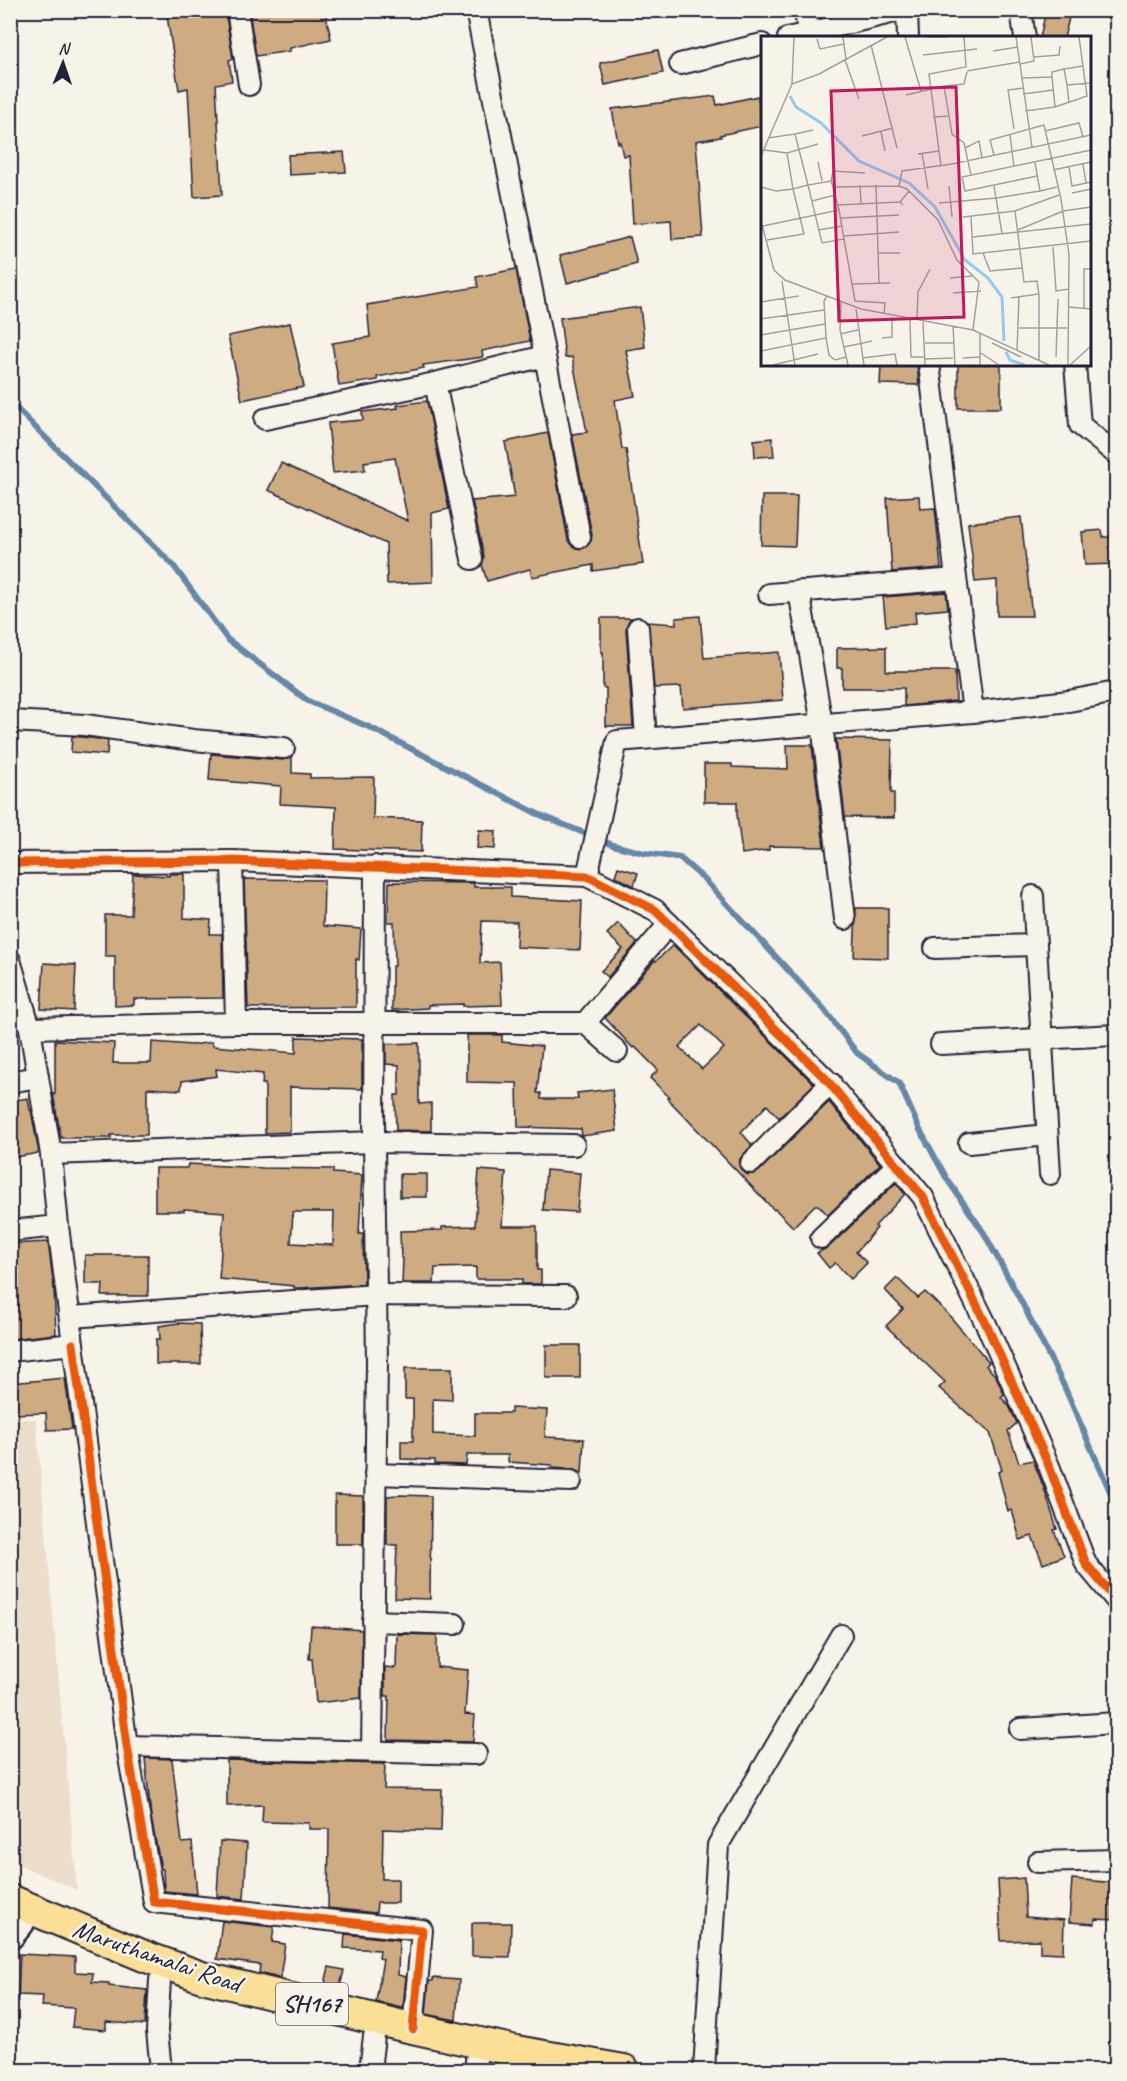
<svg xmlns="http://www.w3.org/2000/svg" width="1127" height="2081" viewBox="0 0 1127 2081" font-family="Caveat,sans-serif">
<rect width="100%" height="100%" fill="#f7f3e8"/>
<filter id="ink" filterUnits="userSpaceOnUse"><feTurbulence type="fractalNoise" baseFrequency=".0167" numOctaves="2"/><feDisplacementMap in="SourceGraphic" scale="12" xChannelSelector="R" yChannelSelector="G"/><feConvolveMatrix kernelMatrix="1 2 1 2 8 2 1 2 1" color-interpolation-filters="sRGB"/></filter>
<g filter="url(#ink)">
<path fill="#ebddc9" d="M11,1419H36L77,1890L11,1861Z"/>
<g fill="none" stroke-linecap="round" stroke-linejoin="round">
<path stroke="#6587a8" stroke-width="6" d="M10,402L173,565L227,639L308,701L369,727L538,814L613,845L644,853L680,858L704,879L824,1009L857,1053L899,1083L920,1130L947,1179L984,1233L1021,1301L1064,1386L1116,1505"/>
</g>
<g fill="#cfab81" stroke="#22223b" stroke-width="1.5" fill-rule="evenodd">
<path d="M166,10H225L233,59L229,60L232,81L216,84L222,195L194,197L188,88L179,90Z"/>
<path d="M249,10H325L331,39L290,48V51L256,56Z"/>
<path d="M1046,10H1071L1064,38H1040Z"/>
<path d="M658,50L663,73L605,85L600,63Z"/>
<path d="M715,96L717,105L758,96L762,126L720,135L721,137L696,141L703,237L672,239L671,221L633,224L629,155L623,156L620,142L618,143L612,109Z"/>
<path d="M344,152L346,172L289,175L288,155Z"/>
<path d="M630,237L637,264L567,283L560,255Z"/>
<path d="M516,269L530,341L482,351L483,357L423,365L424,368L377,377L378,380L339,386L332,343L370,337L367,305L478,287L476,277Z"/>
<path d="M640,307L645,347L626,350L635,396L615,400L622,449H626L643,564L593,571V565L532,577L530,569L487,581L482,565L484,557L472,501L515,497L505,442L548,433L568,540L576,548L582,549L587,546L591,541L592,535L572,434L587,432L572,357L565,358L560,318Z"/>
<path d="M290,323L304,387L242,400L228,336Z"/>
<path d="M881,364H917L919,385L880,384Z"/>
<rect x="958" y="364" width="43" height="44"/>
<path d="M427,401L449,509L432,513L433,582L387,584L386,544L268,490L281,463L408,521L395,458L364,462L365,470L333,473L328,423L363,420L362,412L398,408L397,405Z"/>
<path d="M772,438L774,456L755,457L754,440Z"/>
<path d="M762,496H797L795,546L761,545Z"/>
<path d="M919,496L920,509L935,508L941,568L892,572L887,498Z"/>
<path d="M1021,517L1032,616H997V580L975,582L968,523Z"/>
<path d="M1102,530L1103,537H1116V564L1085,565L1082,532Z"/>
<path d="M946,592L948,609L915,612L916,623L886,626L883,597Z"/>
<path d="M700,616L704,658L779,652L783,700L683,708L681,687L654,688L648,622L676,624V618Z"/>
<path d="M601,618H632L628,622L626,629L633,726H606V688H603V652H601Z"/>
<path d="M886,647V671H955L956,701L904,706V688H842V668H837V648Z"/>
<path d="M72,736L108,740L107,755L71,752Z"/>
<path d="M836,739L892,740L891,793H894V818L845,817Z"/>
<path d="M787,745H812L824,847L769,846V850L742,854L737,815V802H704V764H732V767L788,769Z"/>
<path d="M211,754L283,760L292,756V773L310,774V778L374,777L373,818L422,820L421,852L335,849L336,807L280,804L281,786L209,780Z"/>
<path d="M479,830L496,831L495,849L477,848Z"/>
<path d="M618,867L638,873L634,886L615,876Z"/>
<path d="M133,874L169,876V874H184V918L211,920L210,934H222L223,998L134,999V1005L115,1006V956H105V915H131Z"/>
<path d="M244,879L324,880L323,926L361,929L359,960L356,959V1007L248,1008Z"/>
<path d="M389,882L474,883V887H511V897L582,901L580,950L516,947L517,922L482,921L480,963L500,962L502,1005L463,1006V1004L428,1005V1008L392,1010V966H395L394,922H388Z"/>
<path d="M856,908H888V958L854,957Z"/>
<path d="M618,923L637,943L608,977L601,971L623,949L607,934Z"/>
<path d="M673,945L814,1084L779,1118L767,1105L741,1132L752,1145L740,1159L739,1166L742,1171L748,1175L759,1171L829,1102L880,1164L828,1215L818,1205H815L793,1227L775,1209L774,1210L667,1098L669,1097L650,1078L658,1070L635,1047L633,1048L605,1018L655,960L656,961ZM701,1025L724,1048L702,1069L679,1047Z"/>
<path d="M44,963L76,965L74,1011L41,1009Z"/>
<path d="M467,1035H502V1042L542,1046L537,1093H541V1099H578L577,1093L612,1089L617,1131L582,1136L581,1129L518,1127L517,1083L467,1082Z"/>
<path d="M296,1037L362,1039V1089L290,1087V1132L265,1133V1084H262L263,1074L216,1069L217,1076L182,1081L181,1090L147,1088V1135H111V1138H61L53,1094H55V1040L114,1043L113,1063H151L152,1042L192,1045L212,1042L213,1046L296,1053Z"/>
<path d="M419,1043V1104L431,1103V1131L396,1130L395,1095H399V1065L386,1064V1044Z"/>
<path d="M28,1098L30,1110H31L39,1153L10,1158V1101Z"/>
<path d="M188,1164L263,1168L333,1169V1173L362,1175L359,1234H363L364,1284L300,1288H294V1286L219,1279L224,1212L184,1209V1211H155V1168H187ZM293,1212H334L333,1245L291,1243Z"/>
<path d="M479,1170L506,1172L502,1226H537V1270H541V1284H522V1279H476V1267L435,1268L434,1283H402L403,1258H401L400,1231L442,1230V1227L475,1226Z"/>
<path d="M546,1170L580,1173L577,1212L543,1210Z"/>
<rect x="400" y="1174" width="27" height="23"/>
<path d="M896,1183L905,1194L875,1226L877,1228L856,1252L867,1263L851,1279L835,1263L829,1268L817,1253L829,1247Z"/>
<path d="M48,1242L54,1288L56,1334L10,1339V1244Z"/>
<path d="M85,1255H148V1296H102L103,1284H85Z"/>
<path d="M897,1278L918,1298L925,1292L948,1314L989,1362L986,1366L996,1376L1004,1394L1001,1397L1009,1406L1017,1423L1008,1431L1019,1463L1033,1460L1044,1488L1057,1529L1054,1530L1064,1556L1043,1564L1032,1536L1020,1540L1012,1510L1008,1511L998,1472L1002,1470L990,1433L939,1388L945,1382L886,1326L903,1309L885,1290Z"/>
<path d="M179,1323L200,1324L201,1364H156V1339H160L159,1326Z"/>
<rect x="546" y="1345" width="34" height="33"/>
<path d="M405,1368H452V1400L433,1399V1434L475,1436V1413H511V1408L547,1410L545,1437L584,1439L582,1473L572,1469L552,1468V1465L508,1462V1455H467L466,1465L435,1464V1460L401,1459V1441H413V1399H405Z"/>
<path d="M65,1378L72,1429L47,1430L46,1413L10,1414V1383Z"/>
<path d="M335,1495L363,1496V1544H335Z"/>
<path d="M398,1495L431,1496L430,1599L395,1598L397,1545H387V1496Z"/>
<path d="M311,1626L362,1630L361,1698L316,1703L312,1659H309Z"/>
<path d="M397,1634L437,1635V1667L468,1670L465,1714L475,1715L473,1742L388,1740L389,1696H385V1667L396,1668Z"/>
<path d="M145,1758L172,1759L182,1843L192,1842L197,1894L164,1891L163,1869H161L151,1817Z"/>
<path d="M227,1760L385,1764L384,1789L442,1790L441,1831L383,1829L382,1879H398V1903H377L376,1913L328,1908L329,1829H309V1823L262,1822L263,1805L227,1806Z"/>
<path d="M220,1841L247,1843L244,1899L217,1896Z"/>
<path d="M1024,1878L1026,1917L1064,1920L1063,1953L1040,1952V1940L1001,1941L998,1880Z"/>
<path d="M1072,1879L1116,1883V1920L1095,1919V1924L1069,1922Z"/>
<path d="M222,1921L274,1927L272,1942L285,1944L280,1978L259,1973L260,1965L217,1959Z"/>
<path d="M472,1923H511L510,1957L472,1956Z"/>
<path d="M345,1934L399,1940L398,1975L406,1977L403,2008L376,2002L383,1959L379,1958L380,1950L344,1948Z"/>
<path d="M20,1954L75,1957V1972L93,1973L92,1982L109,1983V1986L147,1990L145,2025L106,2022V2030L72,2027L74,2008L42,2006L43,1996L18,1995Z"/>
<path d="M329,1967L344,1970L339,1991L324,1988Z"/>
<path d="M433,1978L459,1980L456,2020L426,2014L429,1981H433Z"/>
</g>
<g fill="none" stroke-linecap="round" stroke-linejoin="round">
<g stroke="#22223b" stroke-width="24">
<g id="street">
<path d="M237,10L249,85"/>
<path d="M476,10C512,186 546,361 580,537"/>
<path d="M804,10L809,32"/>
<path d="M907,10L908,38"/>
<path d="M1021,10L1025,38"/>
<path d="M788,38L903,10"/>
<path d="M680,64L762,44"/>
<path d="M929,364L973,712"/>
<path d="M1075,364L1080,425L1116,454"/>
<path d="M435,383L472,559"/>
<path d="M265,419L435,383L545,356"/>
<path d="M799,591L822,724L845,919"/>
<path d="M769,594L956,579"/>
<path d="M638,628L646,738"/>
<path d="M10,721L85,725L193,740L284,748"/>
<path d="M232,861L236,1023"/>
<path d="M10,863L232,861L587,876L655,910L826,1079L923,1197L986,1324L1049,1466L1086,1564L1116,1600"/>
<path d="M587,876L617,741L973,712L1069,701L1116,692"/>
<path d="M1033,896L1050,1174"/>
<path d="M935,948L1036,945"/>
<path d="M10,960L30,1028L38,1077L10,1082"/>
<path d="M30,1028L236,1023H585"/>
<path d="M941,1044L1116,1035"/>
<path d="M617,1051L585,1023L669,924"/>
<path d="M969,1143L1047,1135"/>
<path d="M51,1154L374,1142L574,1145"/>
<path d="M751,1163L831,1083"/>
<path d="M10,1231L58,1226"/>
<path d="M821,1238L897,1165"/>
<path d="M71,1317L376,1295L566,1296"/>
<path d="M73,1344L127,1746L154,1902L422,1930L413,2029"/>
<path d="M10,1351L73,1344L58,1226L51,1154L38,1077"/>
<path d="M375,1474L571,1481"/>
<path d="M373,1621L455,1624"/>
<path d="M1020,1729L1116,1723"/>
<path d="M127,1746L476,1754"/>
<path d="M372,1751L377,1363L374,1142L375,866"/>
<path d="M1038,1862L1116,1860"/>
<path d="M160,1980L157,2031L161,2070"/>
<path d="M476,2059V2070"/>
<path d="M370,2070L374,2036"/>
<path d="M704,2070L718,1845L841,1635"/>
</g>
</g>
<g stroke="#22223b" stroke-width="32">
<path id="secondary" d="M10,1935L20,1923L27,1907"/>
</g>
<g stroke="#22223b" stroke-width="34">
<path id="primary" d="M10,1900L144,1956L202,1977L403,2026L516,2051L624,2070"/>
</g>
<use href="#street" stroke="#f7f3e8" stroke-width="20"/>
<use href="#secondary" stroke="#f7f3e8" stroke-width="27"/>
<use href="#primary" stroke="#fbdf96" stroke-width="30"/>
<g stroke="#f7f3e8" stroke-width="13">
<g id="cycleway">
<path d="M10,863L232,861L587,876L655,910L826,1079L923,1197L986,1324L1049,1466L1086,1564L1116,1600"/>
<path d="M73,1344L127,1746L154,1902L422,1930L413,2029"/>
</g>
</g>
<use href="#cycleway" stroke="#e8590c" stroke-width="9"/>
</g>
</g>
<g text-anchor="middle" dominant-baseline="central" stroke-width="5" stroke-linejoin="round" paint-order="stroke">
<rect fill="#f7f3e8" stroke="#62616f" stroke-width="1.5" x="276" y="1983" width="72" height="42" rx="4.5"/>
<g font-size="24" font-weight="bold" fill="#22223b">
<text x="312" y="2004">SH167</text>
</g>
<g font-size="26" fill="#22223b" stroke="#f7f3e8">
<text transform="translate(157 1956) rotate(19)">Maruthamalai Road</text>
</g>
</g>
<g transform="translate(761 36)">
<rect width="330" height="330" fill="#f7f3e8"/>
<path fill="none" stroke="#92caf1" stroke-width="3" d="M29,60L35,71L60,87L98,125L148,147L174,171L204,224L227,242L241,261L243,305M245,316L249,324L264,329"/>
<path fill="none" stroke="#a29fa3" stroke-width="1.5" d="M82,1L85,23M144,1L160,55M167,1H187M255,1L261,42L291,41V36L303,33L306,49L330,47M56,3L59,13L83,8M110,9L136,112M232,15L257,11M162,19L216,13M273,21L298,19L299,10M84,24L98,63M259,28L273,25L270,1M303,33L322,30M206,35L258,26M291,41L294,71M261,42L271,111M31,48L33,1M306,49L308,67M262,58L292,54M145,59L183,50M264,75L294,71L326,60L318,1M188,80L191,98L203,107L210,139M172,81L188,80L183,50L203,48L206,36M253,93L247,54L262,52M284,95L318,87L322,101M120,96L124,115M34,98L52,94M249,99L253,131M101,100L132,92M204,112L218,105L221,122M3,114L26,117M161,117L167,153M157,118L178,115M233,119L229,104L283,89L300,163L308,219L307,329M0,120L31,48L58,38L126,1M57,126L61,145M274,127L279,155L296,151M322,128L325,147M180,130L168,38L205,31L203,1M308,131L311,150L330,146M292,134L330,126M276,140L204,155L201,141L330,114M70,145L72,135L104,137M99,149L100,167M115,149L118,247M138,150L141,135L191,128L330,99M188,150L191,181M0,151L15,155L32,153L26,117L57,108M72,151L70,145L47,149L61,207L83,203L78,174M311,157L330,153M51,165L74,159M178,167L235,162L233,150M77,169L139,166M142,169L139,166L148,155M254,175L263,246L276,245L278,259V325M210,180L212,218L330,205M202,181L254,175L298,159M80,182L138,179M0,185L13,234L24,244L100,273L212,294L288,329M2,190L78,174L72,151L138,150L146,153L177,184L196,224L218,246L212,294M57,194L81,190M257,194L302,175L330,171M241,197L235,162L279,155M83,200L138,196M212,201L330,188M83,203L94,265L124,267L123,278M6,204L43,198L32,153L47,149L34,98L7,102M292,211L295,255L308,253M117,217H139M222,217L229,235L261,232M189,242L211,240M21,245L34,329M91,248L129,247M192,257L220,255M250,262L277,258M0,266L38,260M80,266L79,294L87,329M307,271L330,273M323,272V233H330M95,273L103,329M0,283L63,274M156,283L157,256L169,233M149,284L150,321H164M162,286L164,329M192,290L194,329M258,292H306M219,297V329M79,298L97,294M0,299L64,288M65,302L68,319L74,324L85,321M121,302L131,301V281M164,307H192M231,307L260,321M83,311L111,305M0,315L65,302L63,265L66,260M256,315L258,260M220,317L238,329M295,321L297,263M101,322L134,318L136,329M202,322L220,321M164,323L192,322M12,329L57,318M309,329L330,310"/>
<path fill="#c2185b" fill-opacity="0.15" stroke="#c2185b" stroke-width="3" d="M195,51L203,281L78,285L70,55Z"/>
<rect width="330" height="330" fill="none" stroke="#22223b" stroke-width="3"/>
</g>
<rect width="1127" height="2081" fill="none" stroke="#f7f3e8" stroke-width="36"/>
<rect x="18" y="18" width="1091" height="2045" fill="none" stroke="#22223b" stroke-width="2" filter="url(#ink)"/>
<g transform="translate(63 63) rotate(2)" stroke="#f7f3e8" stroke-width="4.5" paint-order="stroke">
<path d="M0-4.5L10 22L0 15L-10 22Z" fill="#22223b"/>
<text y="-9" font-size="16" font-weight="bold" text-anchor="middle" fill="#22223b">N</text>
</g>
</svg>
